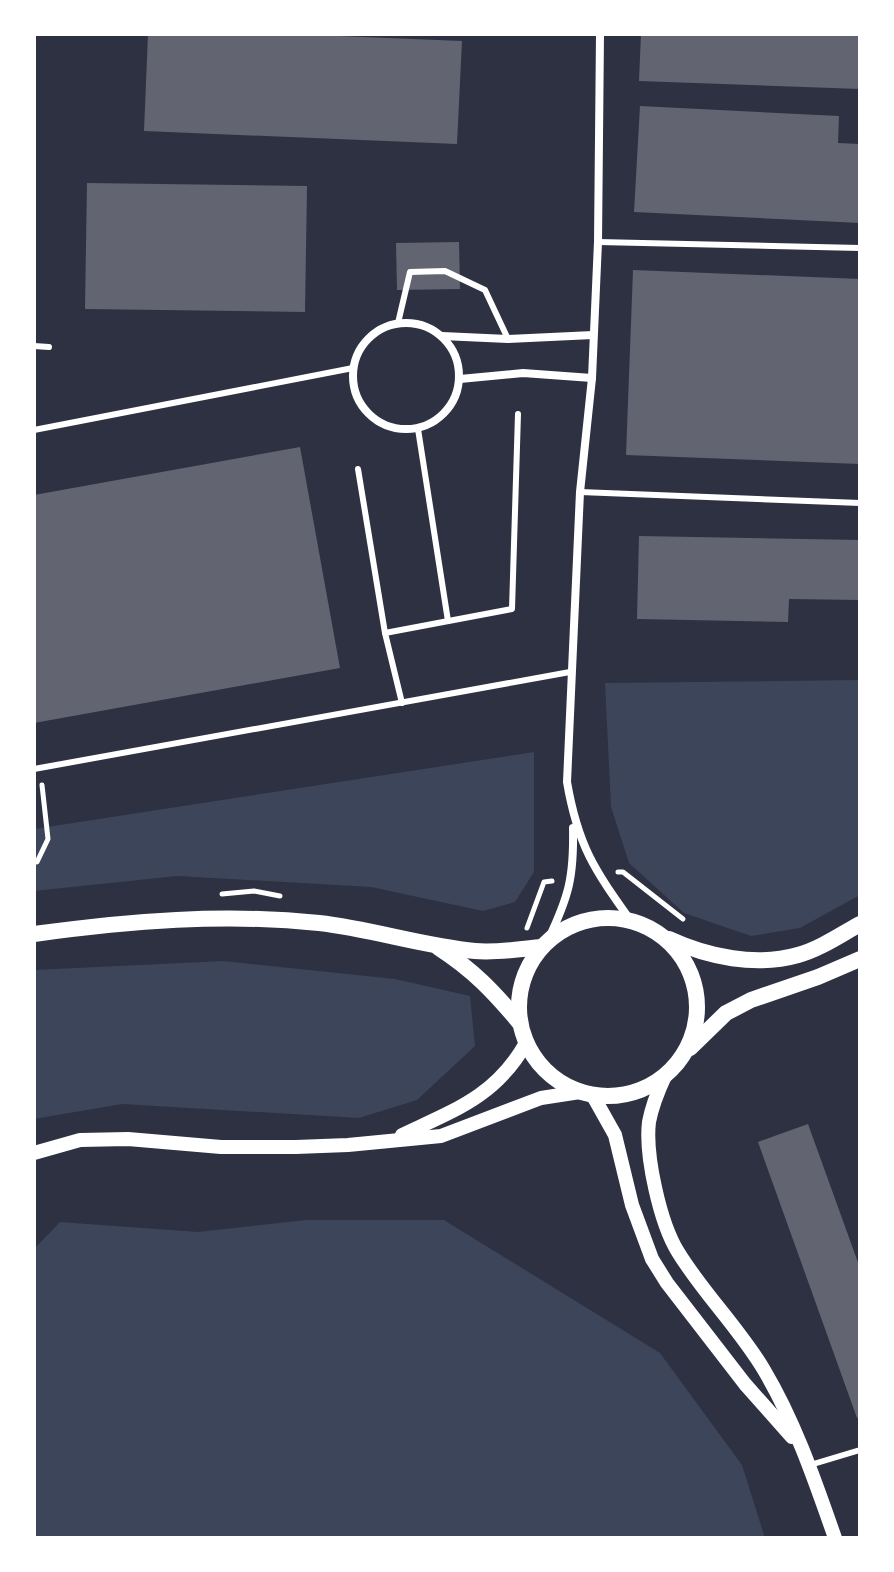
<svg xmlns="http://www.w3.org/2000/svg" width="894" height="1572" viewBox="0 0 894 1572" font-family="Karla,sans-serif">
<rect width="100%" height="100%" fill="#2d3142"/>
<g fill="#3c4559">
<path d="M860,680V895L800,928L751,936L684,913L629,863L611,807L605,683Z"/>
<path d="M534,752V872L515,902L483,911L371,887L177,876L34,891V829Z"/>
<path d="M223,961L395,979L470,996L475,1046L417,1100L359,1118L122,1104L34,1119V970Z"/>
<path d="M306,1220H444L660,1353L742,1465L765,1538H34V1249L60,1222L198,1232Z"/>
</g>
<g fill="#626471">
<path d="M148,34H289L462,41L457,144L144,131Z"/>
<path d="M641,34H860V89L639,81Z"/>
<path d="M640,106L839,116L838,143L860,144V223L634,212Z"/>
<path d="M87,183L307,186L305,312L85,309Z"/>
<path d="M459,242L460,289L397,290L396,243Z"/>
<path d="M633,270L860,279V464L626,455Z"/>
<path d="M300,447L340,668L34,723V495Z"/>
<path d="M639,536L860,540V600L789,599L788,622L637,619Z"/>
<path d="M808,1124L860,1268V1417L857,1418L758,1142Z"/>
</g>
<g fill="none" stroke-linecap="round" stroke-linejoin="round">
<g stroke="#fff" stroke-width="5">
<path d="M34,862H37L48,839L42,785"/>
<path d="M618,872H623L683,919"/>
<path d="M222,894L254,891L280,896"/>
<path d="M527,928L544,882L552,881"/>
</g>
<g stroke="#fff" stroke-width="6">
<path d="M598,242L860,248"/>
<path d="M398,323L410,272L445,271L485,290L508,339"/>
<path d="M34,346L49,347"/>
<path d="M418,429L448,621"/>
<path d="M34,430L353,368"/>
<path d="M358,469L385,633L512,609L518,414"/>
<path d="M580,492L860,503"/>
<path d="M385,633L402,703"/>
<path d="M34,769L570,672"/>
<path d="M810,1465L860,1450"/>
</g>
<g stroke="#fff" stroke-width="8">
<path d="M600,34L598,242L592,378L580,492L567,782C578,846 594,869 631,921"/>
<circle cx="406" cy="376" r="53"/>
<path d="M442,336L508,339L593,335"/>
<path d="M460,379L523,373L592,378"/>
<path d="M548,940C569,896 574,877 573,828"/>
</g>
<g stroke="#fff" stroke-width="14">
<path d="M665,1076C658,1091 652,1106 649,1122C645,1155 660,1223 678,1252C703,1293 739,1328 764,1370C795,1422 815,1481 835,1538"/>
<path d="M592,1094L615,1135L632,1205L652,1259L667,1283L745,1384L792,1437"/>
<path d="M402,1135C455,1110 496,1096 526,1043"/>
<path d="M34,1153L80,1140L128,1139L221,1147H296L348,1145L441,1136L541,1098L580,1092"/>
</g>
<g stroke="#fff" stroke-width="16">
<circle cx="608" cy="1007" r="89"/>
<path d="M34,934C129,921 224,913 319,923C372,929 423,946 475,951C497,953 521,949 542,947"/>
<path d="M669,939C708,957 756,967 798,955C820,949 840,935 860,924"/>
<path d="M439,948C473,970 493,991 519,1022"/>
<path d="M690,1048L726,1013L751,1000L818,977L860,959"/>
</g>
</g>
<rect width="894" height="1572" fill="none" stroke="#ffffff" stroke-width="72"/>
</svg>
